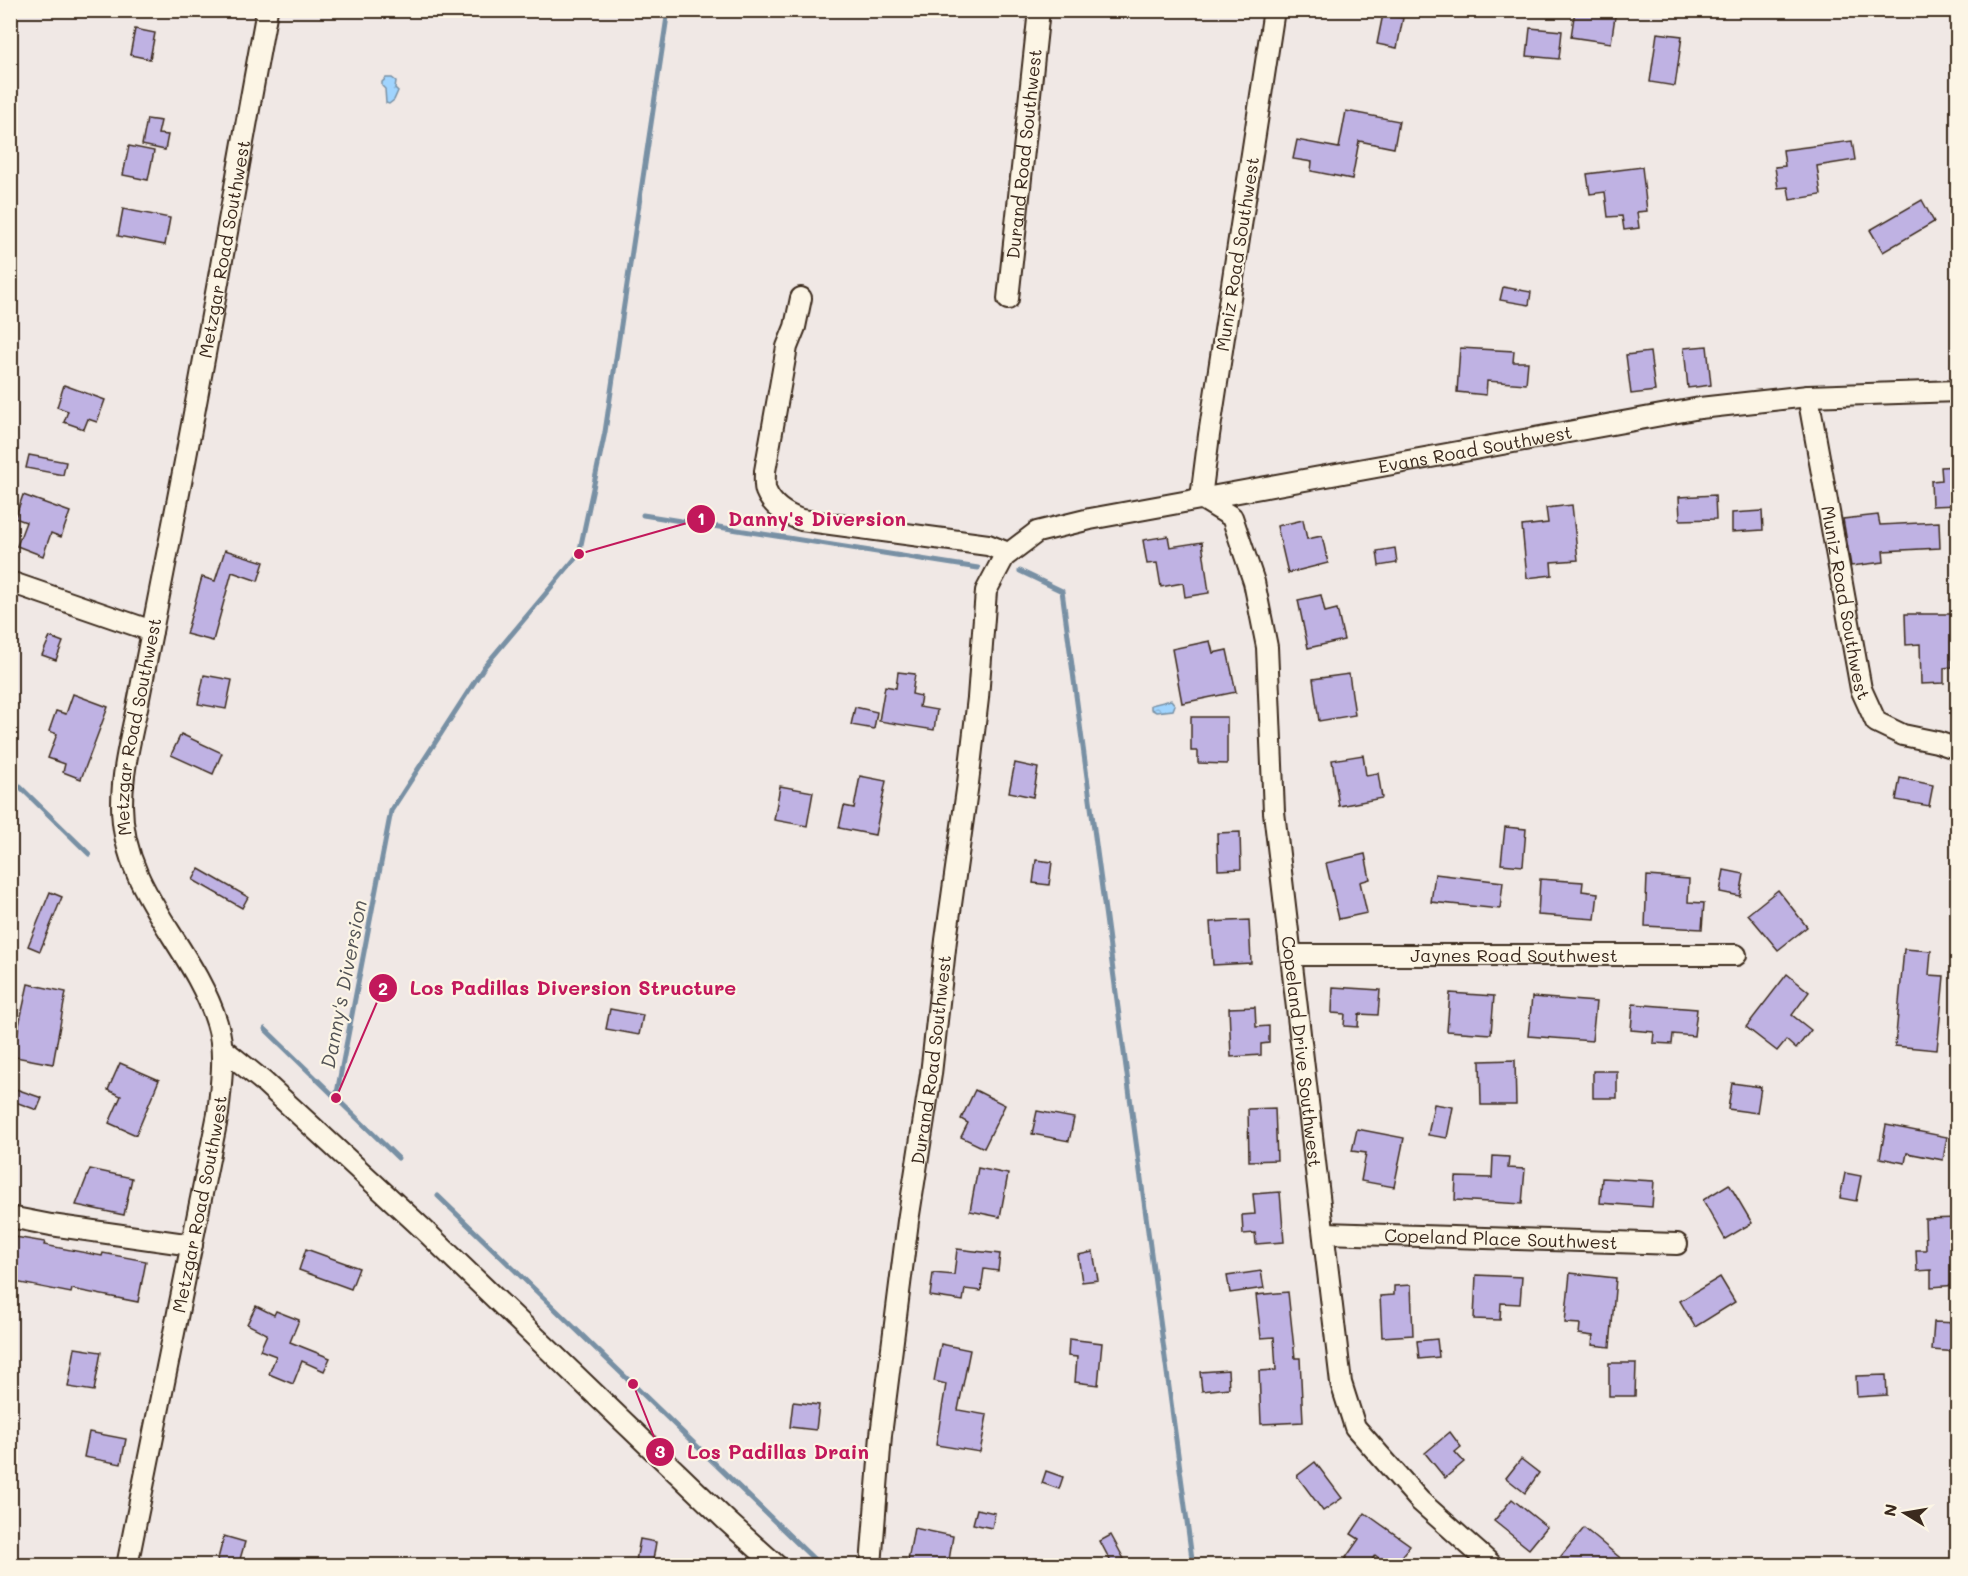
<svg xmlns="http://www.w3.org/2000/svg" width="1968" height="1576" viewBox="0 0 1968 1576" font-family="Mali,sans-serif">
<defs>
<pattern id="water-ripples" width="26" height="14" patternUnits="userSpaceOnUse" patternTransform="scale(1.5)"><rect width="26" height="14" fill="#a0d4fe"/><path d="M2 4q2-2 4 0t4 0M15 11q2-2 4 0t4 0" fill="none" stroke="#8bb6d9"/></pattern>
</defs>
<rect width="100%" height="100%" fill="#f0e8e5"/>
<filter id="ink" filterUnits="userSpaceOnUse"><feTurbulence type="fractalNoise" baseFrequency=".0167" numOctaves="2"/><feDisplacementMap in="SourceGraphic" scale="12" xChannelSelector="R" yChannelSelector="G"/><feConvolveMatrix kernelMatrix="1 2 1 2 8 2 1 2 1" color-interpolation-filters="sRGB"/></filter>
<g filter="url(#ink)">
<g fill="url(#water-ripples)" stroke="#7890a4" stroke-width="1.5">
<path d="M386,78H392L396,81L395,88L398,91L394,100L389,104L386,103L385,89L382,86V82Z"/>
<path d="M1171,700L1175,705L1173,710L1156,712L1151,709V705Z"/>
</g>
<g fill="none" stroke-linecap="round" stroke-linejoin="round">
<g stroke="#7890a4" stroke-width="5">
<path d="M643,515L978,568"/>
<path d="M1020,571L1062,591L1193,1566"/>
<path d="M10,777L89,854"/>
<path d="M265,1029L398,1158"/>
<path d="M336,1098L391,811L484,667L579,554L605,432L668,10"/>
<path d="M438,1196L821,1566"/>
</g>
</g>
<g fill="#bfb2e3" stroke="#3b2a1e" stroke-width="1.5">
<path d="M1575,10H1616L1611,43L1571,37Z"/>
<path d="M1383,14L1403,18L1397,48L1377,44Z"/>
<path d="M1530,28L1562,31L1559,59L1527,56Z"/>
<path d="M135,29L155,33L150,59L130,55Z"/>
<path d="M1657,33L1682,36L1675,86L1650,82Z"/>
<path d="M1346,111L1399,121L1394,148L1359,141L1352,179L1311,171L1312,162L1293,159L1297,140L1339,148Z"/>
<path d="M147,119L161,121L158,134L168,135L165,150L142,145Z"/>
<path d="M1852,141L1855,160L1817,166L1821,195L1790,200L1788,187L1778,188L1775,167L1785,166L1783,150Z"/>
<path d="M129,146L154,151L148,180L123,175Z"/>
<path d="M1642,167L1647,211L1637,212L1639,228L1624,230L1622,216L1608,217L1605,192L1590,194L1587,174Z"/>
<path d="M1922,200L1934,222L1883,252L1870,230Z"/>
<path d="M123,209L170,218L165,245L118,236Z"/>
<path d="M1503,287L1531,292L1529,305L1500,300Z"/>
<path d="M1707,346L1711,385L1688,388L1684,348Z"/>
<path d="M1460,348L1514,351L1513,362H1528L1526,384L1487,381L1486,395L1457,392Z"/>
<path d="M1650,352L1655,391L1631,394L1626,355Z"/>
<path d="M64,385L105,400L97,422L88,419L84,429L64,422L68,411L57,407Z"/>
<path d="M29,455L66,462L63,475L26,468Z"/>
<path d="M1958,466V505L1932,506L1931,481L1942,480L1941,467Z"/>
<path d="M23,495L70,512L61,537L51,533L43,556L17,546L26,522L15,518Z"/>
<path d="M1715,495L1716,519L1680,520L1679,497Z"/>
<path d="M1572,505L1578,560L1551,562L1552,575L1527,578L1522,526L1548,523L1546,508Z"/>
<path d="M1762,511L1763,530L1732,532V513Z"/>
<path d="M1878,515L1880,525L1939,522L1940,548L1883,551L1884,562L1851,566L1843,519Z"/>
<path d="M1303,520L1307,539L1322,536L1328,563L1288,573L1277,526Z"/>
<path d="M1168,536L1170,547L1202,542L1209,593L1185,597L1183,583L1161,587L1157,563L1147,564L1143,540Z"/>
<path d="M1395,548L1397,563L1379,566L1377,551Z"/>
<path d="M225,550L264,562L258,581L232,572L213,641L186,634L202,577L215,581Z"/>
<path d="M1321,595L1325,612L1337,609L1344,640L1308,648L1298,600Z"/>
<path d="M1905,614H1951L1952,667L1944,668V683L1921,684L1920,644L1906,645Z"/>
<path d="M50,637L63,642L56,660L42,655Z"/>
<path d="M1210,641L1213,653L1227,650L1236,692L1182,703L1172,649Z"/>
<path d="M898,672L915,674L912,694L921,696L919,707L937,710L934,730L879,721L885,686L896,688Z"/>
<path d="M1349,674L1355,715L1319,721L1313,679Z"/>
<path d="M204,675L232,680L226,709L198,704Z"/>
<path d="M73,694L108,707L81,779L63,772L65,764L48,758L57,734L49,731L56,711L66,714Z"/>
<path d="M855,707L877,712L874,729L851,725Z"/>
<path d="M1191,717H1227V764L1198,763V751H1191Z"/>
<path d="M181,734L222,753L213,774L171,755Z"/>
<path d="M1363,755L1366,775L1378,773L1382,798L1339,806L1332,760Z"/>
<path d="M1015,763L1038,768L1033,797L1009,792Z"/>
<path d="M860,776L886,781L875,835L839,828L844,806L854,808Z"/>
<path d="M1900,778L1933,785L1929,806L1896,800Z"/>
<path d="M780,786L813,792L807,826L774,820Z"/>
<path d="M1505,827L1526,829L1523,866L1501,864Z"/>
<path d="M1240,832L1241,869L1218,870L1217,833Z"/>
<path d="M1365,854L1370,879L1360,882L1367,913L1339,919L1326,863Z"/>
<path d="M1036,860L1052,862L1049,885L1033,883Z"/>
<path d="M199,869L248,897L242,908L193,880Z"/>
<path d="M1724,870L1744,874L1740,896L1720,892Z"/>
<path d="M1435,874L1503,882L1500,909L1431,902Z"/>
<path d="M1647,876L1689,879L1688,902L1704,903L1702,929L1645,926Z"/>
<path d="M1540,879L1583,882L1582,891L1598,893L1595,919L1538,915Z"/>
<path d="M1778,890L1807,927L1778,950L1748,914Z"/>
<path d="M50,892L62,897L40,951L28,946Z"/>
<path d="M1249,920L1251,963L1213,965L1210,922Z"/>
<path d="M1904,949L1931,951L1929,975L1944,976L1937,1050L1895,1046Z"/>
<path d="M1787,974L1809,992L1792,1015L1811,1030L1796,1049L1786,1040L1777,1051L1746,1027Z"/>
<path d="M28,984L66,992L53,1064L10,1056L12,1038L16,1039Z"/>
<path d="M1333,987L1380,990L1378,1015L1359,1014L1358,1027L1344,1026L1345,1014L1332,1013Z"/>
<path d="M1450,993L1494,996L1491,1034L1447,1031Z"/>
<path d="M1532,997L1596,1002L1592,1041L1528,1036Z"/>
<path d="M1633,1004L1697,1009L1694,1036L1673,1034L1672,1044L1653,1043L1654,1032L1631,1030Z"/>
<path d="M1255,1007L1256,1027L1269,1026V1043L1261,1044V1055L1231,1057L1229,1008Z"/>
<path d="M610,1009L643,1015L639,1035L606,1029Z"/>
<path d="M1515,1060L1516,1105H1481L1480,1061Z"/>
<path d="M120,1063L159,1080L136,1135L109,1123L121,1096L108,1090Z"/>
<rect x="1593" y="1071" width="24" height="27"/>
<path d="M1732,1083L1761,1087L1757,1113L1728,1109Z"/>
<path d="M10,1087L42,1098L37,1110L10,1100Z"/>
<path d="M975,1090L1005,1105L984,1148L961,1137L968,1123L961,1119Z"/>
<path d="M1434,1104L1453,1107L1447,1138L1428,1135Z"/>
<path d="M1275,1108L1277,1160L1249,1161L1248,1109Z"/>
<path d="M1037,1111L1074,1118L1069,1141L1032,1134Z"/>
<path d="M1886,1125L1947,1137L1943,1160L1907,1153L1905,1163L1880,1158Z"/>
<path d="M1357,1129L1404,1138L1394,1187L1361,1181L1366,1153L1352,1151Z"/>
<path d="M1493,1156L1509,1157L1508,1168L1525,1169L1522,1204L1455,1200L1456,1177L1492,1178Z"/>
<path d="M978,1168L1008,1174L1000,1217L970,1211Z"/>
<path d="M90,1169L132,1178L124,1215L76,1205Z"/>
<path d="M1845,1173L1861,1176L1856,1201L1840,1198Z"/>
<path d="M1602,1178L1654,1181L1652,1207L1600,1203Z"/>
<path d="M1729,1184L1752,1223L1725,1239L1703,1200Z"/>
<path d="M1280,1192L1284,1242L1256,1244L1255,1233L1243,1234L1242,1215L1255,1214L1253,1194Z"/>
<path d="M1958,1218V1285L1931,1287V1270L1917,1271L1916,1250H1926L1925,1219Z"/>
<path d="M15,1237L45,1242L44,1245L102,1256L103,1253L146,1261L138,1302L72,1289L71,1293L10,1281V1246Z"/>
<path d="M306,1249L359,1268L351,1289L299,1270Z"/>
<path d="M957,1249L1000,1254L998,1271L984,1269L981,1291L965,1289L963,1301L930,1296L933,1273L954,1275Z"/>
<path d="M1093,1252L1098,1280L1082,1282L1078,1255Z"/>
<path d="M1261,1271L1264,1288L1230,1293L1227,1276Z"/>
<path d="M1570,1273L1616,1278L1610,1347L1592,1345L1593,1336L1579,1334L1580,1324L1565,1323Z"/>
<path d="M1476,1275L1522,1277L1520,1304L1501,1303L1500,1320L1474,1319Z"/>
<path d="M1720,1277L1735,1302L1695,1327L1680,1301Z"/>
<path d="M1411,1285L1413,1335L1382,1337L1380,1296L1394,1295V1286Z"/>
<path d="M1288,1292L1295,1358H1300L1303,1422L1261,1424L1259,1371L1276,1370L1274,1337L1261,1338L1256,1295Z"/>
<path d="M256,1306L274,1315L276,1311L299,1320L290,1342L330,1358L324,1371L302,1361L293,1384L269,1374L276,1356L260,1350L267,1334L247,1324Z"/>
<path d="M1934,1322L1958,1323V1352L1932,1350Z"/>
<path d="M1069,1339L1102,1343L1098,1385L1075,1382L1077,1357L1068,1356Z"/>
<path d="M1437,1339L1439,1357L1419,1359L1417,1341Z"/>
<path d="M941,1344L970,1350L958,1410L987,1415L980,1452L936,1445L946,1384L934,1381Z"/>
<path d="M75,1348L101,1352L94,1391L68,1387Z"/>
<path d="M1609,1363H1636L1635,1396H1609Z"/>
<path d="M1228,1370L1229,1388L1202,1391L1200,1372Z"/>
<path d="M1886,1375L1887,1395L1857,1397L1856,1376Z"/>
<path d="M793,1402L819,1405L816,1430L790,1427Z"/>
<path d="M89,1432L126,1439L121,1464L84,1457Z"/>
<path d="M1450,1432L1461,1447L1455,1452L1464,1462L1445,1478L1425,1453Z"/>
<path d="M1521,1459L1539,1473L1525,1493L1506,1478Z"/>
<path d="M1315,1462L1342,1498L1323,1511L1297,1476Z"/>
<path d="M1046,1471L1063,1477L1059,1489L1042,1483Z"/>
<path d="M1512,1499L1547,1527L1529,1549L1494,1521Z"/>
<path d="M977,1509L995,1513L992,1528L973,1524Z"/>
<path d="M1365,1513L1410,1545L1396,1566H1389L1375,1555L1368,1566H1340L1359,1539L1351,1534Z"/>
<path d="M914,1528L953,1536L948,1566H907Z"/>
<path d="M1584,1528L1630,1566H1553Z"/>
<path d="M1111,1535L1124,1559L1113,1566L1100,1541Z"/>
<path d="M224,1536L245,1542L238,1566H216Z"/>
<path d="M640,1539L656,1542L652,1566H635Z"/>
</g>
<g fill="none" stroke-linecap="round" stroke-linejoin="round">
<g stroke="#3b2a1e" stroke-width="24">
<g id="minor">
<path id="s1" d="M1274,10L1209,435L1201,498L1232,517L1254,582L1267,647L1274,812L1341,1383L1355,1427L1420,1501L1493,1566"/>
<path d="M801,298L795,327L787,347L765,471C765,477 764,486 766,491C772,506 787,515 801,520L988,545L1008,553"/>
<path id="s2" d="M1008,299L1039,10"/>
<path id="s3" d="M1808,396L1861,689L1876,722L1903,735L1937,742L1958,749"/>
<path d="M10,582L152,631"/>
<path id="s4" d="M1292,955H1736"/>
<path d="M222,1048L264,1082L422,1228L727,1521L777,1566"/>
<path d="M10,1217L51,1225L192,1245"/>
<path id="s5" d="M1324,1233L1677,1244"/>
<path id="s6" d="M127,1566L218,1114C221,1084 226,1052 217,1023C193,945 122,892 122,805C122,771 131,737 138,703C149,645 161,587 172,529C206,357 235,183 267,10"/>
<path id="s7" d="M871,1566L881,1435L908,1221L931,1074L946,940L968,783L978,698L986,591L1004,557L1037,532L1090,519L1700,408L1808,396L1958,391"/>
</g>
</g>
<use href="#minor" stroke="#fcf5e5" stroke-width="20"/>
</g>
</g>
<g text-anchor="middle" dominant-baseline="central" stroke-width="4.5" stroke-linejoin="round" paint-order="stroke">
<g font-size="18" fill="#3b2a1e" stroke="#fcf5e5">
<text stroke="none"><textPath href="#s2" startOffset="146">Durand Road Southwest</textPath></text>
<text stroke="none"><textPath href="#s6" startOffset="1359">Metzgar Road Southwest</textPath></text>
<text transform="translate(1237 254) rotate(-81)">Muniz Road Southwest</text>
<text stroke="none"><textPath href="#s7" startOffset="1508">Evans Road Southwest</textPath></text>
<text stroke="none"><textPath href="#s3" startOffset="210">Muniz Road Southwest</textPath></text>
<text stroke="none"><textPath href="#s6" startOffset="873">Metzgar Road Southwest</textPath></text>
<text stroke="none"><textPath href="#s4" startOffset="222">Jaynes Road Southwest</textPath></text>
<text stroke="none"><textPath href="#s1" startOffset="1071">Copeland Drive Southwest</textPath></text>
<text stroke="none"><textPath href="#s7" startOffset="510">Durand Road Southwest</textPath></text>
<text stroke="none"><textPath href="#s6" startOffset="369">Metzgar Road Southwest</textPath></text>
<text stroke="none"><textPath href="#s5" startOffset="177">Copeland Place Southwest</textPath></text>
</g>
<g font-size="20" font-style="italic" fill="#545456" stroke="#fcf5e5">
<text transform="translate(343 984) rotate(-79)">Danny's Diversion</text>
</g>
</g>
<path fill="none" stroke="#c2185b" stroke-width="2" d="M579 554L701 519M336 1098L383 988M633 1384L660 1452"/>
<g fill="#c2185b" stroke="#fcf5e5" stroke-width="2">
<circle cx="579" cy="554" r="6"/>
<circle cx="336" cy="1098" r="6"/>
<circle cx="633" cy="1384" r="6"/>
<circle cx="701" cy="519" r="15"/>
<circle cx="383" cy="988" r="15"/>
<circle cx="660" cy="1452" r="15"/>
</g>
<g font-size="18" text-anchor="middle" font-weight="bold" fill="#fff">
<text x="701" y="525">1</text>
<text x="383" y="995">2</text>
<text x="660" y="1458">3</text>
</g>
<g font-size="20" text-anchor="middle" font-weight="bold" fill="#c2185b" stroke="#fcf5e5" stroke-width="4.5" stroke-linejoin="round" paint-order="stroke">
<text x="817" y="526">Danny's Diversion</text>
<text x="573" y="995">Los Padillas Diversion Structure</text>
<text x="778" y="1459">Los Padillas Drain</text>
</g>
<rect width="1968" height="1576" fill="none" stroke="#fcf5e5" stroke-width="36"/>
<rect x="18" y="18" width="1932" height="1540" fill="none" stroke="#3b2a1e" stroke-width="2" filter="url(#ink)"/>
<g transform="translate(1905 1513) rotate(281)" stroke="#fcf5e5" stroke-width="4.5" paint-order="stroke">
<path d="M0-4.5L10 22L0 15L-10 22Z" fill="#3b2a1e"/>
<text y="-9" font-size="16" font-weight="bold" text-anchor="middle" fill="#3b2a1e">N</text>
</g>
</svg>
